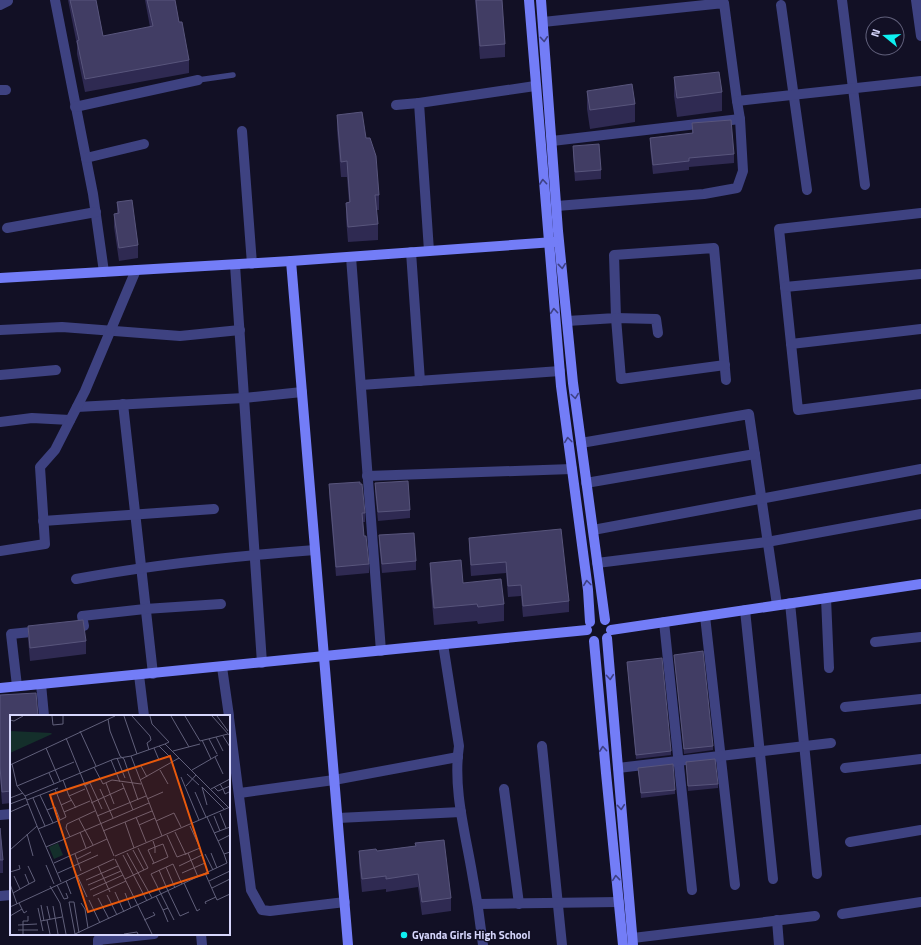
<svg xmlns="http://www.w3.org/2000/svg" width="921" height="945" viewBox="0 0 921 945" font-family="'Titillium Web',sans-serif">
<rect width="100%" height="100%" fill="#121025"/>
<g fill="none" stroke-linecap="round" stroke-linejoin="round">
<path stroke="#3e4281" stroke-width="5.5" d="M198,80L233,75"/>
<g stroke="#3e4281" stroke-width="10">
<path d="M55,0L93,194L104,272"/>
<path d="M842,0L865,185"/>
<path d="M916,0L921,36"/>
<path d="M0,5L8,1"/>
<path d="M781,5L807,190"/>
<path d="M543,22L724,3L737,101L921,81"/>
<path d="M0,90H6"/>
<path d="M396,105L419,103"/>
<path d="M75,107L198,80"/>
<path d="M242,131L252,264"/>
<path d="M552,141L740,119"/>
<path d="M86,158L144,144"/>
<path d="M557,206L704,194L737,188L743,171L740,119L737,101"/>
<path d="M921,213L779,229L798,410L921,394"/>
<path d="M7,228L96,212"/>
<path d="M429,251L419,103L535,86"/>
<path d="M411,252L420,381"/>
<path d="M351,257L381,651"/>
<path d="M235,265L262,663"/>
<path d="M785,287L921,274"/>
<path d="M567,321L616,318L614,255L714,248L726,380"/>
<path d="M0,330L62,327L180,336L240,330"/>
<path d="M658,333L656,319L616,318L621,379L725,365"/>
<path d="M791,344L921,329"/>
<path d="M0,375L56,370"/>
<path d="M361,385L560,371"/>
<path d="M123,404L153,674"/>
<path d="M77,407L244,398L302,392"/>
<path d="M0,422L32,418L70,420"/>
<path d="M581,443L749,414L777,605"/>
<path d="M367,476L572,469"/>
<path d="M586,483L755,454"/>
<path d="M43,521L214,509"/>
<path d="M593,530L921,469"/>
<path d="M0,551L45,544L40,467L55,450L85,391L136,270"/>
<path d="M597,563L767,542L921,514"/>
<path d="M76,579C155,564 235,556 315,550"/>
<path d="M826,598L829,668"/>
<path d="M790,603L817,874"/>
<path d="M745,610L773,879"/>
<path d="M705,616L735,885"/>
<path d="M664,622L692,890"/>
<path d="M76,626H84L82,616L145,609L221,604"/>
<path d="M875,642L921,637"/>
<path d="M443,644L459,746C453,786 464,828 471,867C476,893 480,919 483,945"/>
<path d="M222,667L229,716"/>
<path d="M139,675L144,716"/>
<path d="M41,684L44,716"/>
<path d="M17,686L11,634L41,631"/>
<path d="M845,707L921,699"/>
<path d="M229,718L251,890L262,910L270,911L345,902"/>
<path d="M542,746L562,945"/>
<path d="M618,768L831,743"/>
<path d="M845,768L921,759"/>
<path d="M504,789L519,904"/>
<path d="M240,793L334,780L458,757"/>
<path d="M0,815L11,814"/>
<path d="M338,818L461,812"/>
<path d="M850,842L921,830"/>
<path d="M0,896L11,895"/>
<path d="M478,904L619,902"/>
<path d="M842,914L921,902"/>
<path d="M777,920L779,945"/>
<path d="M201,934L202,945"/>
<path d="M633,938L815,916"/>
<path d="M98,945V940L154,934"/>
</g>
<g stroke="#737df7" stroke-width="10">
<path d="M529,0L561,386L588,590L590,622"/>
<path d="M541,0L558,231L573,383L605,620"/>
<path d="M291,261L348,945"/>
<path d="M0,278L291,261L554,242"/>
<path d="M611,630L921,584"/>
<path d="M607,638L633,945"/>
<path d="M594,641L606,773L623,945"/>
<path d="M0,688L587,630"/>
</g>
</g>
<g fill="#2f2a52">
<path d="M68,0H96L103,36L150,27L145,0H175L179,22L189,60V73L85,92L77,54V45Z"/>
<path d="M475,0H502L505,44V57L480,59Z"/>
<path d="M674,77L722,92V111L677,117L674,96Z"/>
<path d="M587,91L635,104V122L590,129L587,109Z"/>
<path d="M337,115L366,138L379,195V210H376L378,224V240L348,242L346,218V203L349,202L347,177H341L337,130Z"/>
<path d="M692,123L734,154V163L689,167V170L653,174L650,147V138L692,133Z"/>
<path d="M573,146L601,170V179L575,181L573,155Z"/>
<path d="M117,202L138,245V258L119,261L114,227V214L117,213Z"/>
<path d="M375,483L410,510V518L378,521L375,492Z"/>
<path d="M329,484L365,513V522H363L364,536L369,564V573L336,576L329,493Z"/>
<path d="M379,535L416,561V570L382,573L379,544Z"/>
<path d="M469,538L569,601V612L523,617L521,596L508,597L506,573L471,576L469,549Z"/>
<path d="M430,563L463,583L504,604V621L478,624L477,621L434,625L430,580Z"/>
<path d="M28,626L86,641V654L30,661L28,639Z"/>
<path d="M674,655L713,746V750L684,754Z"/>
<path d="M627,662L671,751V755L636,759Z"/>
<path d="M0,695L11,716V803L2,804L0,779Z"/>
<path d="M686,762L718,784V788L688,791Z"/>
<path d="M638,768L675,790V794L641,798Z"/>
<path d="M0,828L3,860V873H0Z"/>
<path d="M415,846L451,898V911L422,915L418,887L386,892V889L362,892L359,864V851H377Z"/>
</g>
<g fill="#413d64" stroke="#58557c">
<path d="M70,0H96L103,36L153,26L147,0H175L179,22H182L189,60L85,79L77,41L79,40Z"/>
<path d="M476,0H502L505,44L480,46Z"/>
<path d="M719,72L722,92L677,98L674,77Z"/>
<path d="M632,84L635,104L590,110L587,91Z"/>
<path d="M362,112L366,138H370L376,156L379,195H375L378,224L348,227L346,203L350,202L347,161L341,162L337,115Z"/>
<path d="M731,120L734,154L689,158V161L653,165L650,138L693,133L692,123Z"/>
<path d="M599,144L601,170L575,172L573,146Z"/>
<path d="M132,200L138,245L119,248L114,214L119,213L117,202Z"/>
<path d="M408,481L410,510L378,512L375,483Z"/>
<path d="M360,482V484H362L365,513H362L364,536H366L369,564L336,567L329,484Z"/>
<path d="M561,529L569,601L523,606L521,585L508,586L506,562L471,565L469,538Z"/>
<path d="M414,533L416,561L382,564L379,535Z"/>
<path d="M461,560L463,583L501,579L504,604L478,607L477,604L434,608L430,563Z"/>
<path d="M83,620L86,641L30,648L28,626Z"/>
<path d="M703,651L713,746L684,749L674,655Z"/>
<path d="M662,658L671,751L636,755L627,662Z"/>
<path d="M36,693L38,716H11V791L2,792L0,767V695Z"/>
<path d="M715,759L718,784L688,786L686,762Z"/>
<path d="M673,764L675,790L641,793L638,768Z"/>
<path d="M0,828L3,860H0Z"/>
<path d="M444,840L451,898L422,902L418,874L386,879V876L362,879L359,851L376,849L377,851L416,846L415,843Z"/>
</g>
<defs><path id="oneway-chevron" d="M-2-3.5L2.5 0L-2 3.5" fill="none" stroke-width="1.6" stroke-linecap="round" stroke-linejoin="round"/></defs>
<g stroke="#3e4184">
<use href="#oneway-chevron" transform="translate(544 39) rotate(86)"/>
<use href="#oneway-chevron" transform="translate(543 182) rotate(-95)"/>
<use href="#oneway-chevron" transform="translate(562 266) rotate(84)"/>
<use href="#oneway-chevron" transform="translate(554 311) rotate(-95)"/>
<use href="#oneway-chevron" transform="translate(575 396) rotate(82)"/>
<use href="#oneway-chevron" transform="translate(568 440) rotate(-97)"/>
<use href="#oneway-chevron" transform="translate(587 583) rotate(-97)"/>
<use href="#oneway-chevron" transform="translate(610 677) rotate(85)"/>
<use href="#oneway-chevron" transform="translate(603 749) rotate(-95)"/>
<use href="#oneway-chevron" transform="translate(621 807) rotate(85)"/>
<use href="#oneway-chevron" transform="translate(616 878) rotate(-96)"/>
</g>
<circle fill="#0ef1f1" stroke="#121025" stroke-width="1.5" cx="404" cy="935" r="4"/>
<g text-anchor="middle" dominant-baseline="central" stroke-width="3" stroke-linejoin="round" paint-order="stroke">
<g font-size="11" font-weight="bold" fill="#d7d7fd" stroke="#121025" text-anchor="start">
<text x="412" y="935">Gyanda Girls High School</text>
</g>
</g>
<g transform="translate(10 715)">
<rect width="220" height="220" fill="#121025"/>
<path d="M0,16L41,18L42,19L0,38ZM48,128L53,140L44,144L39,132Z" fill="#142f2b"/>
<path fill="none" stroke="#61607b" stroke-width="1" d="M42,1L43,10L53,9V1M114,1L127,39M122,1L140,21L141,25L137,28L139,35M140,1L142,9L159,27L155,29M161,1L179,32M175,1L190,26L218,19M202,1L220,21M207,1L218,16M98,4L100,16L110,41L114,44L128,85M0,5L4,6L13,1M70,16L86,51M213,21L220,32M206,22L213,36M56,23L104,141M199,24L207,39M192,25L201,44M149,31L160,42M36,33L50,66M144,33L149,45M163,36L190,29M205,42L213,59M107,43L115,63M101,45L110,67M2,49L7,71L15,81M0,50L105,1M131,51L137,62M84,52L93,69L102,65L131,69M150,55L158,69M182,55L208,40M39,58L44,69M177,59L189,70M171,62L189,105M53,65L59,81L75,74M130,65L169,43M96,68L104,89M112,68L123,95M210,69L213,74L220,71M7,71L64,47M74,71L80,68L92,94M176,71L186,60M204,72L208,76L213,74L215,79L219,77M45,74L56,102L50,105M90,74L103,103M201,74L220,64M185,77L196,102M30,80L37,95M59,81L66,93M0,83L13,78M23,83L35,111M137,84L153,77M17,85L48,73M81,88L114,73M0,89L16,83M51,90L62,85M197,90L192,72L214,94M0,97L18,89M54,97L80,86M210,98L216,113M87,101L136,81M204,101L210,116M126,102L136,127M197,102L214,139M69,104L83,130M146,106L164,98L171,112M115,107L124,133M129,110L145,103M27,111L15,81L104,44L121,41M180,111L190,133L178,138L188,162M28,114L43,108L50,105L45,92L37,95L43,108M93,116L142,96M70,117L76,133M165,117L176,140M204,118L220,112M17,119L23,141M157,120L167,142L178,138M152,121L121,41L155,29L219,93M60,122L56,113L57,109L85,96M208,126L220,120M36,132L139,88M0,135L27,111L51,167M123,135L134,155M117,138L142,183M201,138L207,153M65,139L71,156M195,139L203,155M113,140L137,186M105,141L220,92M67,144L81,137M105,144L142,219M44,148L97,124M144,148L138,135L145,132V138M142,149L158,142L153,129L145,132L143,126M36,150L44,169M18,151L25,166L19,169M88,151L100,177M169,151L192,140M156,152L165,173M149,155L158,176M0,157L10,154L9,150M48,158L88,140M172,158L195,148M195,158L207,185L220,179M67,160L77,182M4,161L10,174M115,164L138,153L128,133M76,165L108,151M56,166L61,179M199,166L220,156M174,168L187,196L190,194M0,169L7,189M47,170L54,184L58,183L56,178M78,170L111,156M40,171L50,188L56,219M202,173L220,164M80,175L113,160M158,176L170,201L179,197M105,177L114,197M3,178L19,169L15,159M115,178L121,193M151,179L141,159L163,149L172,169M151,179L164,205M97,180L107,200M83,181L116,166M146,181L153,195L158,193M88,183L99,204M79,185L90,208M9,188L14,198L17,196M71,188L75,194L78,213M196,189L195,187L206,182M31,190L34,206M37,191L40,204M43,191L48,219M0,192L104,144M28,193L33,216M153,195L158,207M0,201L12,194M37,205L40,219M134,205L145,200L143,197M31,206L52,202M8,210L27,209M8,215H28M13,219V206H18V201M65,219L217,148L214,139L220,137M65,219L59,187H64L69,218M114,219L127,217L128,219"/>
<path fill="#e8590c" fill-opacity="0.15" stroke="#e8590c" stroke-width="2" d="M160,41L198,158L78,197L40,80Z"/>
<rect width="220" height="220" fill="none" stroke="#d7d7fd" stroke-width="2"/>
</g>
<g transform="translate(885 36) rotate(288)"><circle r="19" fill="#121025" stroke="#61607b"/>
<path d="M0-3L7 15L0 10L-7 15Z" fill="#0ef1f1"/>
<text y="-6" font-size="11" font-weight="bold" text-anchor="middle" fill="#d7d7fd">N</text>
</g>
</svg>
